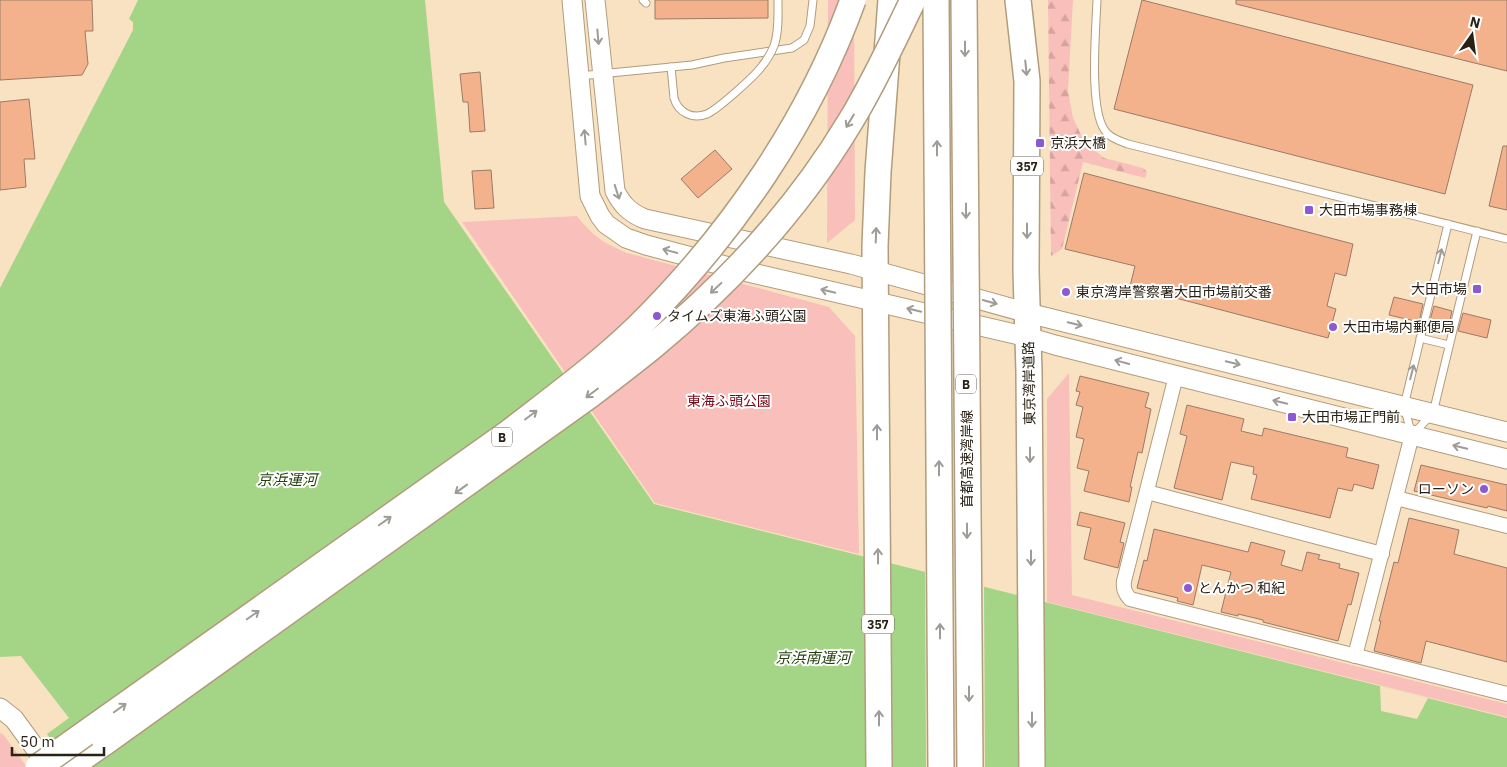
<svg xmlns="http://www.w3.org/2000/svg" width="1507" height="767" viewBox="0 0 1507 767" font-family="'IBM Plex Sans','Noto Sans JP',sans-serif">
<defs>
<pattern id="forest-firs" width="22" height="20" patternUnits="userSpaceOnUse" patternTransform="scale(1.25)"><rect width="22" height="20" fill="#f9bfba"/><path d="M5 1l3.5 6h-7zM16 11l3.5 6h-7z" fill="#d5a49f"/></pattern>
</defs>
<rect width="100%" height="100%" fill="#f8e2c1"/>
<path fill="url(#forest-firs)" d="M1048,0H1073L1068,91L1073,118L1084,141L1104,158L1143,168L1147,172L1145,178L1083,162L1062,249L1051,256Z"/>
<g fill="#f9bfba">
<path d="M828,0H854L855,220L827,243Z"/>
<path d="M577,216C594,237 602,242 627,253L829,307L855,336L859,554L655,503L462,222Z"/>
<path d="M1069,373L1072,595L1507,704V717L1047,602V399Z"/>
<path d="M0,733L3,734L27,767H0Z"/>
</g>
<path fill="#a4d485" d="M138,0H425L444,202L654,504L1507,718V767H71L47,734L69,718L21,656L0,657V288L133,30V22L129,19Z"/>
<g fill="#f8e2c1">
<path d="M925,569L984,584L985,767H926Z"/>
<path d="M1380,686L1428,698L1417,719L1381,711Z"/>
</g>
<g fill="#f4b28c" stroke="#9c7a67">
<path d="M0,0H92L93,31H85L88,64L82,75L0,80Z"/>
<path d="M655,0H768V18L655,19Z"/>
<path d="M1142,0L1473,85L1445,194L1114,109Z"/>
<path d="M1236,0H1507V71L1236,4Z"/>
<path d="M480,72L485,131L470,132L468,102H463L460,74Z"/>
<path d="M29,99L35,159H24L26,187L0,190V102Z"/>
<path d="M1503,146H1507V210L1489,206Z"/>
<path d="M715,150L732,169L698,198L681,179Z"/>
<path d="M491,170L494,208L475,209L472,171Z"/>
<path d="M1084,173L1353,244L1346,276L1335,273L1327,306L1336,309L1328,338L1130,286L1135,266L1065,249Z"/>
<path d="M1394,297L1423,304L1419,322L1389,315Z"/>
<path d="M1434,306L1452,311L1448,329L1429,324Z"/>
<path d="M1463,313L1491,320L1487,338L1458,331Z"/>
<path d="M1080,376L1149,393L1145,407L1151,409L1142,453L1138,452L1130,487H1132L1129,502L1084,491L1089,471L1077,468L1084,439L1076,437L1083,407L1076,405L1080,392L1076,391Z"/>
<path d="M1187,405L1244,419L1241,431L1262,436L1264,428L1348,448L1346,457L1379,465L1373,489L1354,484L1352,491L1338,488L1330,518L1251,499L1257,475L1253,474L1254,467L1231,462L1222,500L1174,488L1187,436L1180,434Z"/>
<path d="M1421,465L1507,485V511L1488,506L1487,508L1414,491Z"/>
<path d="M1080,512L1125,523L1120,542L1124,543L1118,568L1084,559L1091,528L1077,525Z"/>
<path d="M1409,518L1459,530L1454,554L1507,568V662L1426,641L1421,663L1374,651L1381,621H1379L1394,562L1398,563Z"/>
<path d="M1154,529L1248,552L1251,542L1285,551L1281,565L1302,571L1307,552L1320,555L1318,559L1340,564L1339,568L1359,573L1351,605L1348,604L1338,641L1263,622V620L1238,614V616L1221,612L1231,572L1202,565L1193,605L1177,601L1178,598L1137,588L1144,560L1147,561Z"/>
</g>
<g fill="none" stroke-linecap="round" stroke-linejoin="round">
<g stroke="#b19c7d" stroke-width="9">
<g id="lane">
<path d="M643,0L646,3"/>
<path d="M1097,0C1096,28 1088,115 1107,133C1112,139 1121,141 1128,144L1507,239"/>
<path d="M671,67L674,98"/>
<path d="M579,76L692,65L724,58L792,48L804,40L810,26L813,0"/>
<path d="M1420,338L1449,345"/>
<path d="M1411,432L1404,406L1448,224"/>
<path d="M1414,433L1433,413L1477,231"/>
</g>
</g>
<g stroke="#b19c7d" stroke-width="16">
<g id="street">
<path d="M1176,376L1124,581C1123,589 1125,593 1130,599L1507,694"/>
<path d="M1147,492L1382,554"/>
<path d="M1396,498L1507,526"/>
<path d="M1355,656L1412,435"/>
</g>
</g>
<g stroke="#b19c7d" stroke-width="21">
<g id="secondary">
<path d="M572,0L590,196L600,216L606,224L626,238L646,245L748,272L1028,337L1055,345L1507,459"/>
<path d="M595,0L615,191C622,205 630,213 645,219L851,264L1028,313L1507,432"/>
<path d="M0,708L14,719L49,767"/>
</g>
</g>
<g stroke="#b19c7d" stroke-width="28">
<g id="highway">
<path d="M1018,0L1027,81L1026,271L1029,372L1032,767"/>
<path d="M69,767L105,742"/>
<path d="M879,767L875,246L878,172L891,0"/>
</g>
</g>
<use href="#lane" stroke="#fff" stroke-width="7"/>
<use href="#street" stroke="#fff" stroke-width="14"/>
<use href="#secondary" stroke="#fff" stroke-width="19"/>
<use href="#highway" stroke="#fff" stroke-width="25"/>
<g stroke="#b19c7d" stroke-width="9" stroke-linecap="butt">
<path id="lane-bridge" d="M674,98C678,112 692,120 707,114C718,109 755,76 762,66C767,60 771,53 774,46C779,32 778,15 778,0"/>
</g>
<g stroke="#b19c7d" stroke-width="28" stroke-linecap="butt">
<g id="highway-bridge">
<path d="M936,0L941,767"/>
<path d="M964,0L970,767"/>
<path d="M105,742L590,395C611,379 632,363 653,346C729,283 799,207 850,122C874,83 893,41 913,0"/>
<path d="M38,767L507,434C552,399 598,366 639,326C731,235 809,122 853,0"/>
</g>
</g>
<use href="#lane-bridge" stroke="#fff" stroke-width="7"/>
<use href="#highway-bridge" stroke="#fff" stroke-width="25"/>
</g>
<defs><path id="oneway-shaft" d="M-6 0H5M1.5-3L5.5 0L1.5 3" fill="none" stroke-width="1.6" stroke-linecap="round" stroke-linejoin="round" transform="scale(1.25)"/></defs>
<g stroke="#9f9b96">
<use href="#oneway-shaft" transform="translate(598 37) rotate(85)"/>
<use href="#oneway-shaft" transform="translate(965 49) rotate(90)"/>
<use href="#oneway-shaft" transform="translate(1026 68) rotate(84)"/>
<use href="#oneway-shaft" transform="translate(850 121) rotate(121)"/>
<use href="#oneway-shaft" transform="translate(585 137) rotate(-95)"/>
<use href="#oneway-shaft" transform="translate(937 148) rotate(-90)"/>
<use href="#oneway-shaft" transform="translate(617 192) rotate(72)"/>
<use href="#oneway-shaft" transform="translate(966 211) rotate(90)"/>
<use href="#oneway-shaft" transform="translate(1027 231) rotate(90)"/>
<use href="#oneway-shaft" transform="translate(876 235) rotate(-88)"/>
<use href="#oneway-shaft" transform="translate(670 251) rotate(-165)"/>
<use href="#oneway-shaft" transform="translate(1440 256) rotate(-76)"/>
<use href="#oneway-shaft" transform="translate(716 288) rotate(137)"/>
<use href="#oneway-shaft" transform="translate(828 291) rotate(-167)"/>
<use href="#oneway-shaft" transform="translate(990 302) rotate(16)"/>
<use href="#oneway-shaft" transform="translate(914 310) rotate(-167)"/>
<use href="#oneway-shaft" transform="translate(1075 324) rotate(14)"/>
<use href="#oneway-shaft" transform="translate(1122 362) rotate(-165)"/>
<use href="#oneway-shaft" transform="translate(1233 363) rotate(14)"/>
<use href="#oneway-shaft" transform="translate(1412 372) rotate(-76)"/>
<use href="#oneway-shaft" transform="translate(592 393) rotate(143)"/>
<use href="#oneway-shaft" transform="translate(1280 402) rotate(-166)"/>
<use href="#oneway-shaft" transform="translate(531 415) rotate(-37)"/>
<use href="#oneway-shaft" transform="translate(877 432) rotate(-90)"/>
<use href="#oneway-shaft" transform="translate(1460 447) rotate(-166)"/>
<use href="#oneway-shaft" transform="translate(1030 455) rotate(90)"/>
<use href="#oneway-shaft" transform="translate(939 468) rotate(-90)"/>
<use href="#oneway-shaft" transform="translate(461 489) rotate(144)"/>
<use href="#oneway-shaft" transform="translate(385 521) rotate(-35)"/>
<use href="#oneway-shaft" transform="translate(967 531) rotate(90)"/>
<use href="#oneway-shaft" transform="translate(878 556) rotate(-90)"/>
<use href="#oneway-shaft" transform="translate(1031 558) rotate(90)"/>
<use href="#oneway-shaft" transform="translate(253 615) rotate(-35)"/>
<use href="#oneway-shaft" transform="translate(940 631) rotate(-90)"/>
<use href="#oneway-shaft" transform="translate(969 694) rotate(90)"/>
<use href="#oneway-shaft" transform="translate(120 708) rotate(-35)"/>
<use href="#oneway-shaft" transform="translate(879 718) rotate(-90)"/>
<use href="#oneway-shaft" transform="translate(1032 720) rotate(90)"/>
</g>
<g fill="#8c59d2" stroke="#fff" stroke-width="2">
<rect x="1035" y="138" width="10" height="10" rx="2.5"/>
<rect x="1304" y="205" width="10" height="10" rx="2.5"/>
<rect x="1472" y="284" width="10" height="10" rx="2.5"/>
<circle cx="1066" cy="292" r="5"/>
<circle cx="657" cy="316" r="5"/>
<circle cx="1333" cy="327" r="5"/>
<rect x="1287" y="412" width="10" height="10" rx="2.5"/>
<circle cx="1484" cy="489" r="5"/>
<circle cx="1188" cy="588" r="5"/>
</g>
<g text-anchor="middle" dominant-baseline="central" stroke-width="4" stroke-linejoin="round" paint-order="stroke">
<g fill="#fff" stroke="#69645b" stroke-width="1">
<rect x="1011" y="156.5" width="32" height="19" rx="4"/>
<rect x="956" y="374.5" width="20" height="19" rx="4"/>
<rect x="492" y="427.5" width="20" height="19" rx="4"/>
<rect x="862" y="614.5" width="32" height="19" rx="4"/>
</g>
<g font-size="12" font-weight="bold" fill="#292115">
<text x="1027" y="166">357</text>
<text x="966" y="384">B</text>
<text x="502" y="437">B</text>
<text x="878" y="624">357</text>
</g>
<g font-size="14" fill="#292115" stroke="#fff" text-anchor="start">
<text x="1050" y="143">京浜大橋</text>
<text x="1319" y="210">大田市場事務棟</text>
<text x="1467" y="289" text-anchor="end">大田市場</text>
<text x="1076" y="292">東京湾岸警察署大田市場前交番</text>
<text x="667" y="316">タイムズ東海ふ頭公園</text>
<text x="1343" y="327">大田市場内郵便局</text>
<text x="1302" y="417">大田市場正門前</text>
<text x="1474" y="489" text-anchor="end">ローソン</text>
<text x="1198" y="588">とんかつ 和紀</text>
</g>
<g font-size="14" fill="#292115" stroke="#fff">
<text transform="translate(1029 383) rotate(-91)">東京湾岸道路</text>
<text transform="translate(967 459) rotate(-90)">首都高速湾岸線</text>
</g>
<g font-size="14" fill="#7c0516" stroke="#fff">
<text x="729" y="401">東海ふ頭公園</text>
</g>
<g font-size="15" font-style="italic" fill="#25420b" stroke="#fff">
<text x="287" y="479">京浜運河</text>
<text x="813" y="657">京浜南運河</text>
</g>
</g>
<g transform="translate(1472 35) rotate(14)" stroke="#ffffff" stroke-width="4" paint-order="stroke">
<path d="M0-4L9 19L0 12L-9 19Z" fill="#292115"/>
<text y="-8" font-size="14" font-weight="bold" text-anchor="middle" fill="#292115">N</text>
</g>
<path d="M12 747v8h92v-8" fill="none" stroke="#292115" stroke-width="2.5"/>
<text x="20" y="747" font-size="15" fill="#292115" stroke="#ffffff" stroke-width="4" paint-order="stroke">50 m</text>
</svg>
